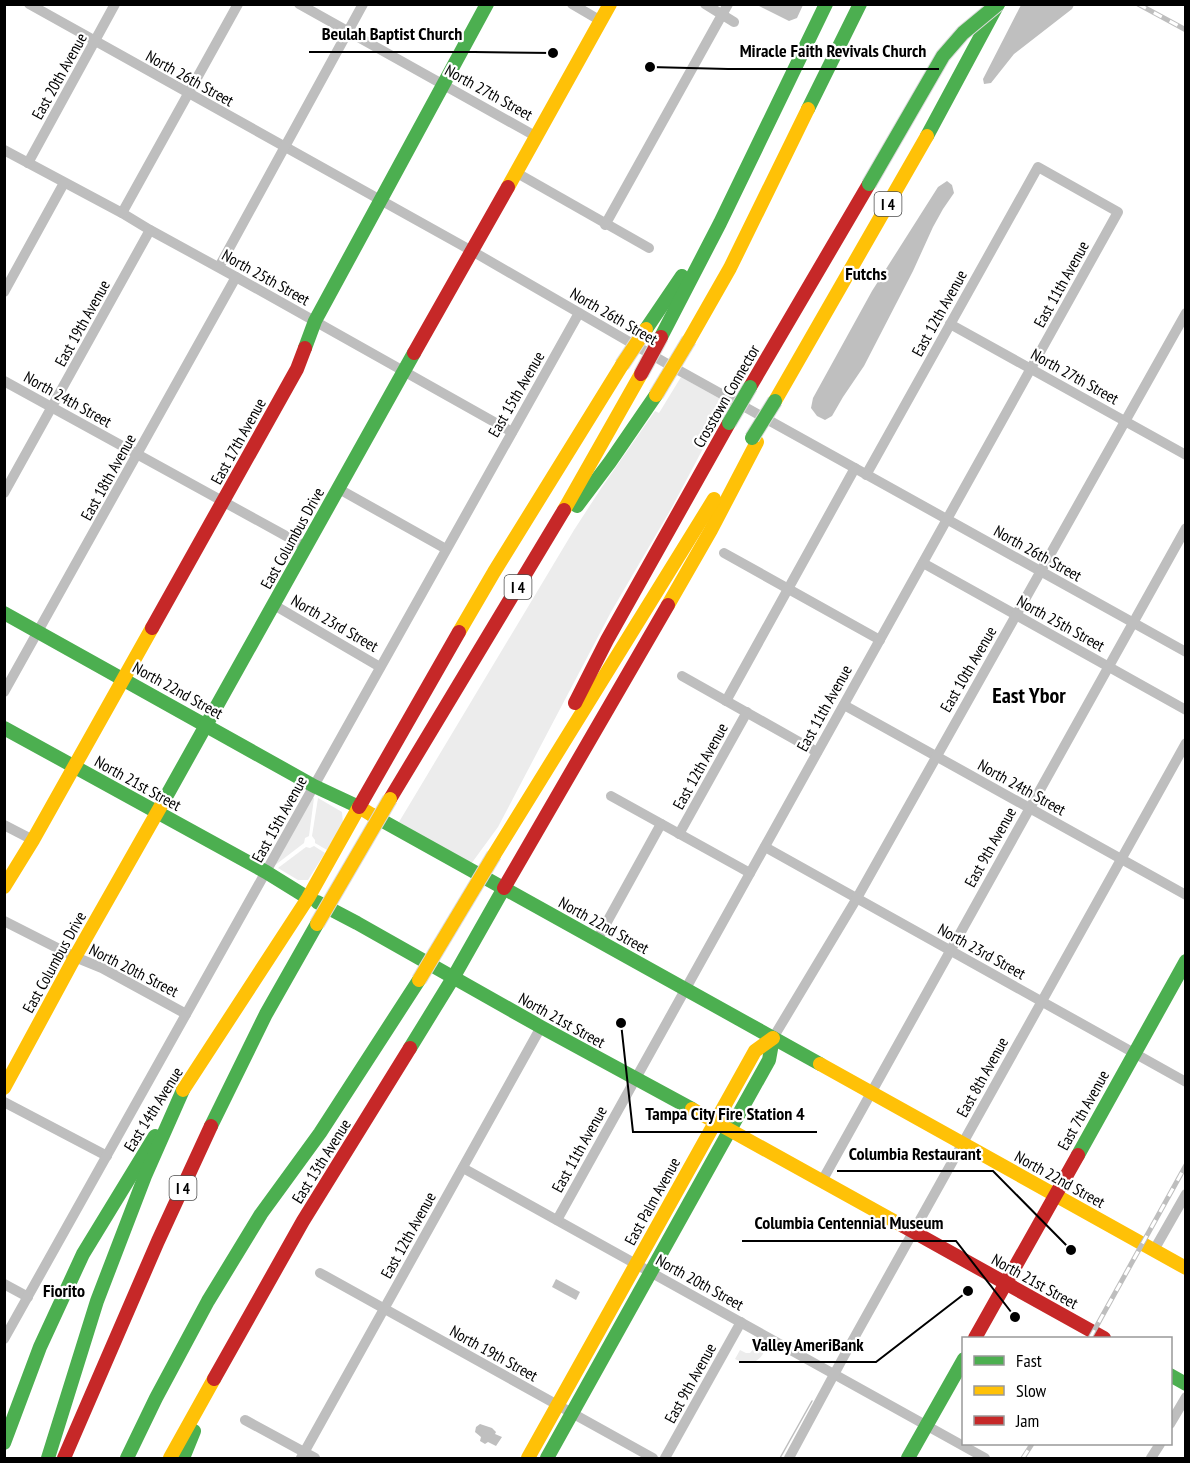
<svg xmlns="http://www.w3.org/2000/svg" width="1190" height="1463" viewBox="0 0 1190 1463" font-family="'PT Sans Narrow',sans-serif">
<rect width="100%" height="100%" fill="#fff"/>
<g fill="#ececec">
<path d="M681,377L729,404L707,441L671,509L611,612L498,827L471,864L399,822L574,530L602,487L655,411L659,413Z"/>
<path d="M312,797L314,798L309,836L305,838L304,843L274,866Z"/>
<path d="M318,798L342,812L343,823L327,850L315,843V840L312,836Z"/>
<path d="M314,846L325,853L308,880H298L278,868L306,847L310,848Z"/>
<path d="M757,1345L765,1350C758,1364 749,1366 735,1359L740,1350L746,1353H750Z"/>
</g>
<g fill="#bfbfbf">
<path d="M757,5V4L803,5L797,18L789,21Z"/>
<path d="M1021,5H1074L1072,9L1014,54L991,83L984,84L983,79Z"/>
<path d="M947,181L952,185L954,193L943,209L933,227L913,271L864,366L843,397L832,416L825,420L817,416L811,408L813,398L872,291L938,187Z"/>
<path d="M556,1279L580,1292L576,1300L552,1287Z"/>
<path d="M480,1424L492,1428L496,1432L495,1434L502,1437L496,1446L488,1442L485,1444L480,1441L481,1437L475,1432L476,1427Z"/>
</g>
<g fill="none" stroke-linecap="round" stroke-linejoin="round">
<g stroke="#bebebe" stroke-width="10">
<path d="M29,4L472,251L671,366L1186,652"/>
<path d="M299,4L537,137"/>
<path d="M572,4L601,21"/>
<path d="M705,4L734,22"/>
<path d="M4,150L122,213L150,230L236,277L512,432"/>
<path d="M28,163L115,4"/>
<path d="M517,173L649,248"/>
<path d="M122,213L238,4"/>
<path d="M605,225L728,4"/>
<path d="M219,267L363,4"/>
<path d="M4,292L64,183"/>
<path d="M950,324L1186,455"/>
<path d="M4,381L306,547"/>
<path d="M339,489L446,549"/>
<path d="M4,493L150,230"/>
<path d="M724,553L880,640"/>
<path d="M923,563L1186,710"/>
<path d="M274,605L380,667"/>
<path d="M682,676L817,752"/>
<path d="M4,692L236,277"/>
<path d="M726,701L855,468"/>
<path d="M844,705L1186,895"/>
<path d="M611,796L750,873"/>
<path d="M4,825L33,840"/>
<path d="M679,834L747,712"/>
<path d="M765,847L1186,1082"/>
<path d="M4,921L75,957L102,968L186,1014"/>
<path d="M597,940L661,824"/>
<path d="M773,1038L857,898L1186,313"/>
<path d="M4,1102L107,1156"/>
<path d="M463,1168L985,1458"/>
<path d="M822,1181L1186,528"/>
<path d="M557,1220L1118,212L1038,167L866,475"/>
<path d="M1154,1250L1186,1194"/>
<path d="M320,1273L653,1458"/>
<path d="M4,1284L28,1297"/>
<path d="M4,1339L579,313"/>
<path d="M245,1420L315,1458"/>
<path d="M1170,1424L1186,1397"/>
<path d="M301,1458L541,1027"/>
<path d="M665,1458L741,1322"/>
<path d="M789,1458L844,1356L1186,743"/>
<path d="M1151,1458L1160,1444"/>
</g>
<g stroke="#4caf50" stroke-width="14">
<path d="M808,109L860,4"/>
<path d="M927,136L998,4"/>
<path d="M646,329L682,276"/>
<path d="M661,337L720,223L826,4"/>
<path d="M305,348L315,321L487,4"/>
<path d="M577,506L610,462L656,395"/>
<path d="M4,613L314,786L359,807"/>
<path d="M4,728L266,872L308,898"/>
<path d="M162,804L414,353"/>
<path d="M372,815L820,1064"/>
<path d="M317,902L357,923L541,1027L692,1109"/>
<path d="M410,1048L453,978L504,888"/>
<path d="M211,1126L266,1014L317,924"/>
<path d="M1078,1155L1186,961"/>
<path d="M1170,1375L1186,1384"/>
<path d="M4,1443L40,1347L83,1254L155,1136"/>
<path d="M48,1458L97,1301L145,1176L183,1090"/>
<path d="M127,1458L156,1398L208,1301L261,1214L320,1133L419,980"/>
<path d="M183,1458L194,1431"/>
<path d="M547,1458L769,1060L773,1038"/>
<path d="M908,1458L964,1359"/>
</g>
<g stroke="#ffc107" stroke-width="14">
<path d="M508,187L610,4"/>
<path d="M689,340L730,268L808,109"/>
<path d="M775,401L927,136"/>
<path d="M564,510L641,374"/>
<path d="M668,605L711,530L757,442"/>
<path d="M459,632L494,572L622,365"/>
<path d="M494,855L714,499"/>
<path d="M4,887L33,840L152,628"/>
<path d="M820,1064L1186,1268"/>
<path d="M4,1088L75,957L162,804"/>
<path d="M183,1090L308,898L359,807L372,815"/>
<path d="M692,1109L903,1226"/>
<path d="M170,1458L214,1379"/>
<path d="M528,1458L755,1051L773,1038"/>
</g>
<g stroke="#c62828" stroke-width="14">
<path d="M414,353L508,187"/>
<path d="M750,387L869,184"/>
<path d="M152,628L297,369L305,348"/>
<path d="M575,703L607,640L729,423"/>
<path d="M390,799L564,510"/>
<path d="M359,807L459,632"/>
<path d="M504,888L668,605"/>
<path d="M903,1226L1104,1338"/>
<path d="M975,1338L1078,1155"/>
<path d="M214,1379L303,1221L410,1048"/>
<path d="M64,1458L158,1241L211,1126"/>
</g>
<path stroke="#bebebe" stroke-width="1.5" d="M780,1458L812,1401"/>
<g stroke="#bebebe" stroke-width="5">
<g id="rail">
<path d="M1138,4L1186,30"/>
<path d="M1090,1338L1186,1165"/>
<path d="M1023,1458L1032,1444"/>
</g>
</g>
<use href="#rail" stroke="#fff" stroke-width="3" stroke-dasharray="9" stroke-linecap="butt"/>
<g stroke="#dbdbdb" stroke-width="16" stroke-linecap="butt">
<g id="fast-bridge">
<path d="M869,184L943,56L963,33L998,4"/>
<path d="M729,423L750,387"/>
<path d="M752,438L775,401"/>
</g>
</g>
<g stroke="#dbdbdb" stroke-width="16" stroke-linecap="butt">
<g id="slow-bridge">
<path d="M622,365L646,329"/>
<path d="M656,395L689,340"/>
<path d="M317,924L390,799"/>
<path d="M419,980L494,855"/>
</g>
</g>
<g stroke="#dbdbdb" stroke-width="16" stroke-linecap="butt">
<path id="jam-bridge" d="M641,374L661,337"/>
</g>
<use href="#fast-bridge" stroke="#4caf50" stroke-width="14"/>
<use href="#slow-bridge" stroke="#ffc107" stroke-width="14"/>
<use href="#jam-bridge" stroke="#c62828" stroke-width="14"/>
</g>
<g text-anchor="middle" dominant-baseline="central" stroke-width="4.5" stroke-linejoin="round" paint-order="stroke">
<g fill="#fff" stroke="#4c4c4c" stroke-width="1.5">
<rect x="874.5" y="192" width="27" height="24" rx="4.5"/>
<rect x="504.5" y="575" width="27" height="24" rx="4.5"/>
<rect x="169.5" y="1176" width="27" height="24" rx="4.5"/>
</g>
<g font-size="15" font-weight="bold" fill="#000">
<text x="888" y="204">I 4</text>
<text x="518" y="587">I 4</text>
<text x="183" y="1188">I 4</text>
</g>
<g font-size="16" fill="#000" stroke="#fff">
<text transform="translate(59 76) rotate(-61)">East 20th Avenue</text>
<text transform="translate(190 78) rotate(29)">North 26th Street</text>
<text transform="translate(489 92) rotate(29)">North 27th Street</text>
<text transform="translate(266 277) rotate(29)">North 25th Street</text>
<text transform="translate(1061 284) rotate(-61)">East 11th Avenue</text>
<text transform="translate(939 313) rotate(-61)">East 12th Avenue</text>
<text transform="translate(614 316) rotate(30)">North 26th Street</text>
<text transform="translate(82 323) rotate(-61)">East 19th Avenue</text>
<text transform="translate(1075 376) rotate(29)">North 27th Street</text>
<text transform="translate(516 394) rotate(-60)">East 15th Avenue</text>
<text transform="translate(726 396) rotate(-60)">Crosstown Connector</text>
<text transform="translate(68 399) rotate(29)">North 24th Street</text>
<text transform="translate(238 441) rotate(-61)">East 17th Avenue</text>
<text transform="translate(108 477) rotate(-61)">East 18th Avenue</text>
<text transform="translate(292 538) rotate(-61)">East Columbus Drive</text>
<text transform="translate(1038 553) rotate(29)">North 26th Street</text>
<text transform="translate(335 623) rotate(30)">North 23rd Street</text>
<text transform="translate(1061 623) rotate(29)">North 25th Street</text>
<text transform="translate(968 669) rotate(-60)">East 10th Avenue</text>
<text transform="translate(178 690) rotate(29)">North 22nd Street</text>
<text transform="translate(824 708) rotate(-61)">East 11th Avenue</text>
<text transform="translate(700 766) rotate(-61)">East 12th Avenue</text>
<text transform="translate(138 783) rotate(29)">North 21st Street</text>
<text transform="translate(1022 787) rotate(29)">North 24th Street</text>
<text transform="translate(279 819) rotate(-61)">East 15th Avenue</text>
<text transform="translate(990 847) rotate(-61)">East 9th Avenue</text>
<text transform="translate(604 925) rotate(29)">North 22nd Street</text>
<text transform="translate(982 951) rotate(29)">North 23rd Street</text>
<text transform="translate(54 962) rotate(-61)">East Columbus Drive</text>
<text transform="translate(134 970) rotate(27)">North 20th Street</text>
<text transform="translate(562 1020) rotate(29)">North 21st Street</text>
<text transform="translate(982 1077) rotate(-61)">East 8th Avenue</text>
<text transform="translate(153 1109) rotate(-58)">East 14th Avenue</text>
<text transform="translate(1083 1110) rotate(-61)">East 7th Avenue</text>
<text transform="translate(579 1149) rotate(-61)">East 11th Avenue</text>
<text transform="translate(321 1161) rotate(-58)">East 13th Avenue</text>
<text transform="translate(1060 1179) rotate(29)">North 22nd Street</text>
<text transform="translate(652 1201) rotate(-61)">East Palm Avenue</text>
<text transform="translate(408 1235) rotate(-61)">East 12th Avenue</text>
<text transform="translate(1035 1281) rotate(29)">North 21st Street</text>
<text transform="translate(700 1282) rotate(29)">North 20th Street</text>
<text transform="translate(494 1353) rotate(29)">North 19th Street</text>
<text transform="translate(690 1383) rotate(-61)">East 9th Avenue</text>
</g>
<g font-size="18" font-weight="bold" fill="#000" stroke="#fff">
<text x="866" y="273">Futchs</text>
<text x="64" y="1290">Fiorito</text>
</g>
<g font-size="22" font-weight="bold" fill="#000" stroke="#fff">
<text x="1029" y="695">East Ybor</text>
</g>
</g>
<path fill="none" stroke="#000" stroke-width="2" d="M553 53L474 52H309M650 67L728 69H939M621 1023L633 1132H817M1071 1250L993 1171H837M1015 1317L956 1241H742M968 1291L876 1362H739"/>
<g fill="#000" stroke="#fff" stroke-width="2">
<circle cx="553" cy="53" r="6"/>
<circle cx="650" cy="67" r="6"/>
<circle cx="621" cy="1023" r="6"/>
<circle cx="1071" cy="1250" r="6"/>
<circle cx="1015" cy="1317" r="6"/>
<circle cx="968" cy="1291" r="6"/>
</g>
<g font-size="18" text-anchor="middle" font-weight="bold" fill="#000" stroke="#fff" stroke-width="4.5" stroke-linejoin="round" paint-order="stroke">
<text x="392" y="40">Beulah Baptist Church</text>
<text x="833" y="57">Miracle Faith Revivals Church</text>
<text x="725" y="1120">Tampa City Fire Station 4</text>
<text x="915" y="1160">Columbia Restaurant</text>
<text x="849" y="1229">Columbia Centennial Museum</text>
<text x="808" y="1351">Valley AmeriBank</text>
</g>
<rect width="1190" height="1463" fill="none" stroke="#000000" stroke-width="12"/>
<rect x="962" y="1337" width="210" height="108" fill="#ffffff" stroke="#999999" stroke-width="1.5"/>
<rect x="974" y="1356" width="30" height="9" fill="#4caf50" stroke="#999999" stroke-width="1.5"/>
<text x="1016" y="1367" font-size="18" fill="#000000">Fast</text>
<rect x="974" y="1386" width="30" height="9" fill="#ffc107" stroke="#999999" stroke-width="1.5"/>
<text x="1016" y="1397" font-size="18" fill="#000000">Slow</text>
<rect x="974" y="1416" width="30" height="9" fill="#c62828" stroke="#999999" stroke-width="1.5"/>
<text x="1016" y="1427" font-size="18" fill="#000000">Jam</text>
</svg>
